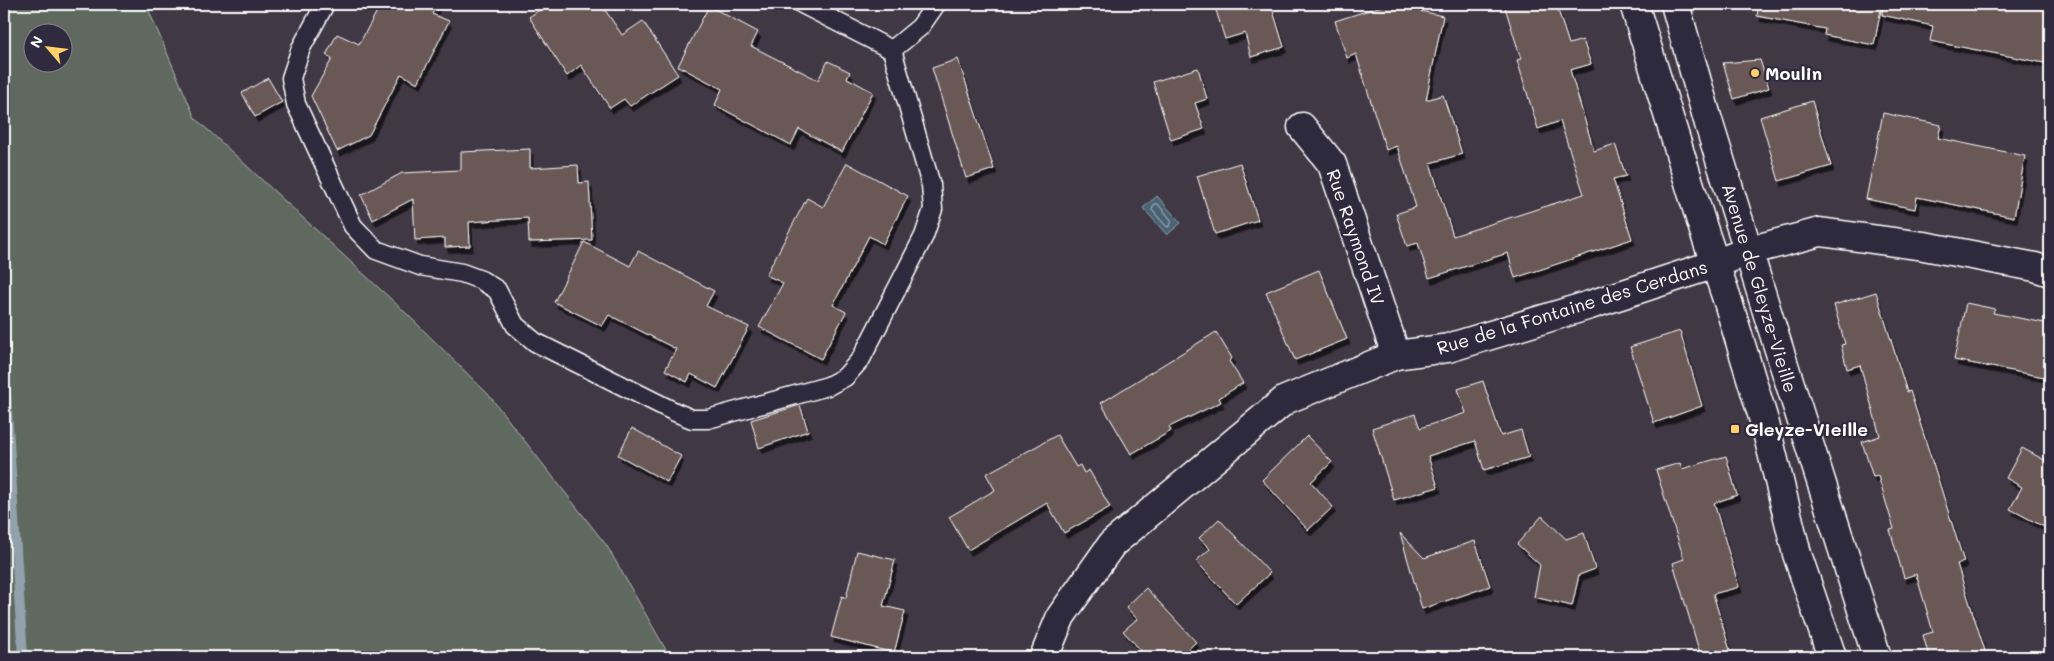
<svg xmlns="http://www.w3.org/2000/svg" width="2054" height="661" viewBox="0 0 2054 661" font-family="Mali,sans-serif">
<defs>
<filter id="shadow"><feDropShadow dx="3" dy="5.5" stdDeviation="0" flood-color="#0009"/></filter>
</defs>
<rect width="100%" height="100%" fill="#403845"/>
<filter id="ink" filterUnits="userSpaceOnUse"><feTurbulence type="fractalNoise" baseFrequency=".02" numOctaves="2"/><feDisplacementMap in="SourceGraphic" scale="10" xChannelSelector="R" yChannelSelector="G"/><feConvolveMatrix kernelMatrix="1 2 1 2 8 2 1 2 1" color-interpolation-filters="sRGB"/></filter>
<g filter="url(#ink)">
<path fill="#5f695e" stroke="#afb4ae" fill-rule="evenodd" d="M10,4H146L195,118L406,313L488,394L607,546L670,657H4V7ZM32,32H62V62H32Z"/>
<path fill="#4a6374" stroke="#92a1ac" d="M1157,196L1181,223L1167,235L1143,208Z"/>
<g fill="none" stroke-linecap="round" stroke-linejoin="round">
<path stroke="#b7c1c7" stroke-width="1" d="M1155,204H1158L1172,221L1169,227L1166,226L1152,210Z"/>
<path stroke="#92a1ac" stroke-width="10" d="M4,365L23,657"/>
</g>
<g fill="#695857" stroke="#fff" filter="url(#shadow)">
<path d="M381,4H438L432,14L449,21L418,83L401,74L369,135L337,151L311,96L332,59L326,55L337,34L359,44Z"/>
<path d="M548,4H601L622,35L643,21L678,75L630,106L624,99L610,108L581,65L567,76L529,17Z"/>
<path d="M1214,4H1271L1284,47L1251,57L1245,33L1225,39Z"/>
<path d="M1388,4L1443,16L1426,100L1443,95L1462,154L1430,163L1453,236L1584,194L1560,121L1538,129L1517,60L1521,59L1504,4H1556L1569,44L1583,40L1591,64L1570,70L1594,151L1615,144L1626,176L1613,179L1632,239L1515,278L1508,253L1429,278L1418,243L1407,246L1396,214L1416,207L1397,146L1386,150L1356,54L1347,58L1335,21Z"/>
<path d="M1759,4H1882L1874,45L1824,35L1825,29L1757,16Z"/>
<path d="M1883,4H2050V64L1930,41L1933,26L1882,15Z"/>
<path d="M709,6L758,32L751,46L818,80L828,61L850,72L847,78L873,92L842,152L799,129L791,145L715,105L722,89L678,66Z"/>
<path d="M958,59L994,169L966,178L932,68Z"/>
<path d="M1760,60L1769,88L1734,99L1723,63Z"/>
<path d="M1198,68L1207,99L1195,103L1204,129L1171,140L1153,82Z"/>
<path d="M268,78L282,102L255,117L242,93Z"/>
<path d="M1812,101L1831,166L1779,181L1760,117Z"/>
<path d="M1883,113L1941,125L1938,138L2025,156L2014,217L1917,197L1915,209L1866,199Z"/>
<path d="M530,149V168L578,165L579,183L589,182L592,240L529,242L528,218L469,222L470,246L445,247V238L415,240L413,199L373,220L361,195L402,173L461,170V152Z"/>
<path d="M847,163L908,196L883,244L869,236L833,305L846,312L821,359L759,327L783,283L766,275L784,241L807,198L823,207Z"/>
<path d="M1240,163L1258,220L1215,234L1197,176Z"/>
<path d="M584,242L630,266L638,251L714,291L706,306L749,327L717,388L691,374L687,382L665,370L676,349L609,315L602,326L554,302Z"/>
<path d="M1319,270L1347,339L1295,360L1266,292Z"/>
<path d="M1876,292L1907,392L1910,391L1933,464V463L1964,562L1957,564L1987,657H1929L1923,635L1933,632L1916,574L1904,578L1890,530L1894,529L1878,476L1873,477L1862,442L1880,436L1860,365L1847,369L1841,345L1845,344L1834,305Z"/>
<path d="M1966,303L1995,309L1993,313L2050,324V378L1954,360Z"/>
<path d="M1680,331L1702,406L1654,423L1630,347Z"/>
<path d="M1216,332L1232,358L1229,361L1243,383L1219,398L1221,402L1169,427L1171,431L1131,454L1101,403Z"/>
<path d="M1483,381L1501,436L1521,430L1529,457L1484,470L1475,441L1428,456L1438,487L1394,500L1372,428L1415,414L1420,428L1466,413L1458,389Z"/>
<path d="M800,405L808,431L759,448L751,420Z"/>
<path d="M632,428L681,456L667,482L618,455Z"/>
<path d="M1057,435L1076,467L1080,465L1084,473L1089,470L1110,507L1064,533L1047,503L968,550L949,517L995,490L986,474Z"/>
<path d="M1307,436L1332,462L1311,482L1333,507L1308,530L1262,480Z"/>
<path d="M2022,448L2050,463V530L2010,509L2022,487L2006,478Z"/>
<path d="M1726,456L1737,495L1714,503L1739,587L1713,594L1732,657H1701L1673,563L1684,559L1656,470L1680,463L1682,469Z"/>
<path d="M1542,516L1566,539L1584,533L1595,569L1579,575L1572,606L1534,597L1540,565L1517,544Z"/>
<path d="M1219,519L1270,573L1236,604L1196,561L1210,549L1199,538Z"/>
<path d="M1400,533L1424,558L1475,541L1490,586L1422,609Z"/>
<path d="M857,551L895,560L883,606L905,611L894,653L831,637L842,596L846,598Z"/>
<path d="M1146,588L1196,642L1180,657H1147L1123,631L1137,619L1126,607Z"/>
</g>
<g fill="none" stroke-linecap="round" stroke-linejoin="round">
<g stroke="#fff" stroke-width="21">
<g id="lane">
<path d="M325,4L301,48L291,78L296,104L353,226L376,250L420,266L462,273L481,280L497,290L515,325L535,342L675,412L692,419H708L828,386L845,377L861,359L924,236L933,209L931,185L892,50L802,4"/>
<path d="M892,50L920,27L936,4"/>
</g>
</g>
<g stroke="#fff" stroke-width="31">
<g id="street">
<path d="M1634,4L1703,228L1728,302L1765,424L1797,554L1832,657"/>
<path d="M1675,4L1709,124L1769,318L1877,657"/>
<path d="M1302,127L1332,164L1396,355"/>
<path d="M1044,657L1061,616L1112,544L1285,400L1396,355L1448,348L1590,305L1715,264L1748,251L1820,232L1924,246L2035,267L2050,272"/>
</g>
</g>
<use href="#lane" stroke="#2f2a3d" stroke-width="18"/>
<use href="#street" stroke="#2f2a3d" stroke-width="28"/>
</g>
</g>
<g fill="#ffd166" stroke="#2f2a3d" stroke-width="2">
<circle cx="1755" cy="73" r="5"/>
<rect x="1730" y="424" width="10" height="10" rx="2.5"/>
</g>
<g text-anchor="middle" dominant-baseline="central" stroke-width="4.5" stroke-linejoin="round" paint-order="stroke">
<g font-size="18" font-weight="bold" fill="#fff" stroke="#2f2a3d" text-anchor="start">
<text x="1765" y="73">Moulin</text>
<text x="1745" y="429">Gleyze-Vieille</text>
</g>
<g font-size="18" fill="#fff" stroke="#2f2a3d">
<text transform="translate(1356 237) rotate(71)">Rue Raymond IV</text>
<text transform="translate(1760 288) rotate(73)">Avenue de Gleyze-Vieille</text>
<text transform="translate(1572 307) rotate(-17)">Rue de la Fontaine des Cerdans</text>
</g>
</g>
<rect width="2054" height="661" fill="none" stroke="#2f2a3d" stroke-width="20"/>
<rect x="10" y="10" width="2034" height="641" fill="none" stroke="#fff" stroke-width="2" filter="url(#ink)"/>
<g transform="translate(48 48) rotate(298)"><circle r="24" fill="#2f2a3d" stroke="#827f8b"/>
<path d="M0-4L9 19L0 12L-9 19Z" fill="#ffd166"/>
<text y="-8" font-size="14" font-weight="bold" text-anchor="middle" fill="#ffffff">N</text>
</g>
</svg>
